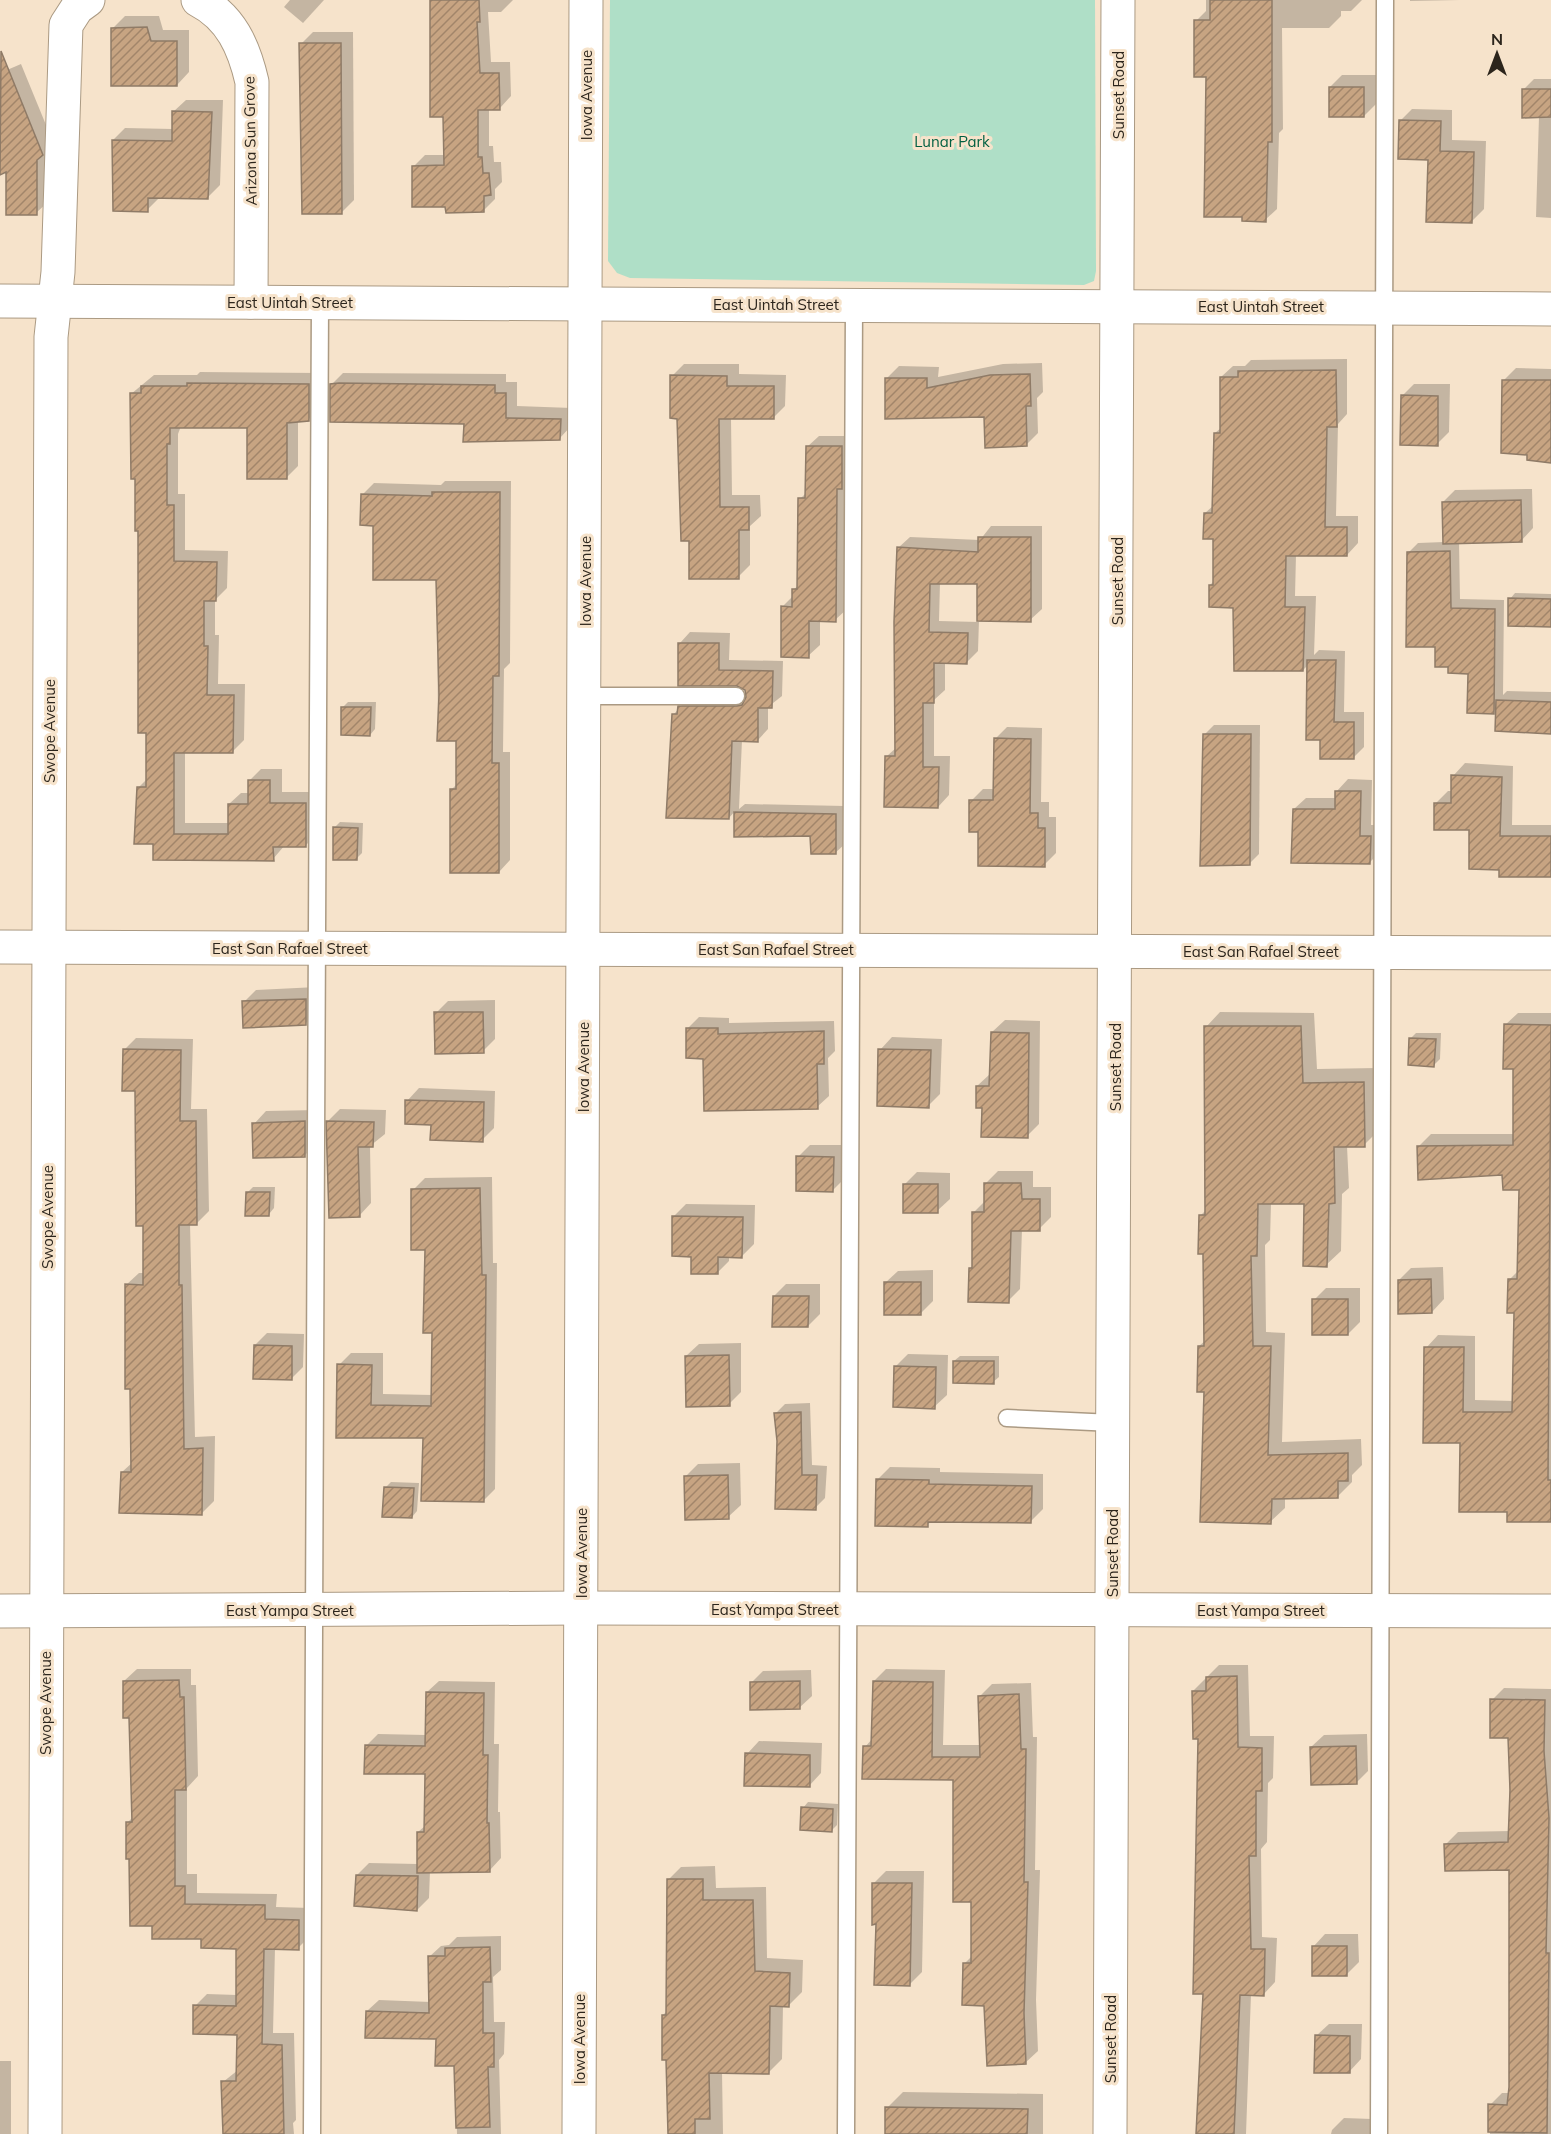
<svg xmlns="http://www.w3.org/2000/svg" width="1551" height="2134" viewBox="0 0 1551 2134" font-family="Mulish,sans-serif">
<defs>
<pattern id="building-hatch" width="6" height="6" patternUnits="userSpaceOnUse" patternTransform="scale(1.5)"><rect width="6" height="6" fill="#c7a482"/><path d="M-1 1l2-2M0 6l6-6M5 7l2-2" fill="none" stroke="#a2856a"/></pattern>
</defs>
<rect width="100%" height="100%" fill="#f6e3cb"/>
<path fill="#afdfc7" d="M610,0H1095L1096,271L1094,281L1084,285L630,278L617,273L608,261Z"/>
<g fill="#0003" fill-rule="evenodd">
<path d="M290,0H324L303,23L284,7Z"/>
<path d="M431,0H513L501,12H488L491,62H510L511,96L500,108H489V146H493L494,162H501L502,182L495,189V199L483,211L447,205L413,167L425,155H445L444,116Z"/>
<path d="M1206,0H1362L1351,11H1341V16L1329,28H1282L1283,129L1279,133L1277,209L1265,220L1207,76L1196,21L1206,11Z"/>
<path d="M1410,0H1460L1410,1Z"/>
<path d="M125,16H159L163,30H189V72L177,85L113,28Z"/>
<path d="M313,32H353L354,200L342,212L301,44Z"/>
<path d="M21,64L53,142L48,202L36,213L8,170L0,173V73Z"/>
<path d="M1342,75H1376V104L1364,116L1330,87Z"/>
<path d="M1534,79H1551V218L1536,217L1539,116L1523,90Z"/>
<path d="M186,100H223L220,185L208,197L159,198L147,210L113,140L125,128L173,129V112Z"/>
<path d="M1412,109L1452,110V140L1486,141L1484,209L1472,221L1400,121Z"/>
<path d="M1347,359V414L1338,424L1336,516H1358V543L1347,555H1296L1295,596H1316L1314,655L1319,650L1345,651L1344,712H1364V747L1354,757L1322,739L1309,664L1303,670L1210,585L1214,581V538L1205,513L1214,505L1215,433L1222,427L1221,377L1233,366H1245L1251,360Z"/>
<path d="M1042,363L1043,392L1037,398L1038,433L1026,445L986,415L887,378L899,366L939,367L938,377L1003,364Z"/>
<path d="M684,364H739V374L786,375L785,406L773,418H731L732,495H760L761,516L750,526V565L738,577L690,539L672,376Z"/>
<path d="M1516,368L1551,369V462L1504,380Z"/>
<path d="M200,372L320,373V408L308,420L298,421V466L286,478L249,427L181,426L178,434V494H185V550L228,551L227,588L215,600V635H219L218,684H245L244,740L233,751H185V823H229V804L241,793H249V781L261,769H282V792H317V834L306,845H285L273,859L154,843L139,787L147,779V732L131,394L154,375H197Z"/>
<path d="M343,373L506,374V382H517V406L572,408L571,426L560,438L466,422L331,385Z"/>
<path d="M1414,384H1450L1449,432L1437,444L1402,396Z"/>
<path d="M819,436H853L847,609L835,620H820V645L808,656L782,607L793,596V590L799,585L800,499L807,492V447Z"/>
<path d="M445,481H511L510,663L504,669L503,752H510V860L499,872L452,789L458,783V740H438L437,579L374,524L362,495L374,483L441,485Z"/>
<path d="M1532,489L1533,528L1521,541L1459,542L1460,599L1504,600L1503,695L1507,691L1551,692V732L1497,708L1493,712L1470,672L1449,666L1437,645L1409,552L1418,543L1444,542L1443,502L1455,490Z"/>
<path d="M991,526H1042V609L1030,620H979L978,651L967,662H945V690L934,700V756H950L949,795L938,807L887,756L897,747L898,548L910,537L980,540ZM940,583H979V622L939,621Z"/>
<path d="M1515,593L1551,594V625L1510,599Z"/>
<path d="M690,632L730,633L729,660L783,661L782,696L768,707V729L758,740H742L739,809L745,804L845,806V844L835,853L812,834L736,835L735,811L729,818L674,714L690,696H748L746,689L680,643Z"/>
<path d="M348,702H376L375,729L370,735L343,707Z"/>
<path d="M1214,725H1260L1259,854L1249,864H1202L1205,734Z"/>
<path d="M1007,727L1042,728L1041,802H1049V817H1056V853L1044,865L980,831L971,801L983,789H995V739Z"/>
<path d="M1465,763L1513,766L1512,825H1551V876L1501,868L1470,828L1436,803L1448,791H1453V776Z"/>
<path d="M1348,779L1372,780L1371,825H1382V850L1370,862L1294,809L1306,798H1337V791Z"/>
<path d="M340,822L363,823L362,853L356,859L334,828Z"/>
<path d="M317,987V1012L305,1024L244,1002L256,990Z"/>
<path d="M495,1000V1039L483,1051L436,1013L448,1001Z"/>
<path d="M1220,1012L1314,1013L1317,1069L1377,1068L1378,1131L1364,1145L1347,1146L1349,1188L1342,1194L1341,1251L1326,1265L1306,1202L1271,1203L1270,1240L1265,1245L1266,1332L1285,1333L1282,1442L1361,1439L1362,1465L1352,1475V1482L1338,1496L1285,1497V1508L1270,1522L1206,1390L1199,1346L1206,1340L1201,1215L1206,1210V1027Z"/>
<path d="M1518,1013H1551V1520L1509,1511L1461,1441L1426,1348L1438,1335L1475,1336V1400L1514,1401L1515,1311L1510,1279L1518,1271L1520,1188L1504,1174L1419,1146L1431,1134H1515V1068L1505,1025Z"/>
<path d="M699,1017L729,1018V1023L834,1021L835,1051L828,1058L829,1096L817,1107L704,1057L688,1028Z"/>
<path d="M1005,1020L1040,1021L1039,1124L1027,1136L983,1107L977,1086L990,1074L992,1032Z"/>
<path d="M1416,1033H1441L1440,1059L1434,1065L1411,1038Z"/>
<path d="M892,1037L942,1039L940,1094L928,1106L880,1050Z"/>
<path d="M136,1038L193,1039L191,1109H207L209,1211L197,1223H190L195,1437L215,1436L214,1501L201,1514L122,1472L133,1462L126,1285L139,1273H145V1224L137,1089L124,1050Z"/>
<path d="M419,1088L495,1091L494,1128L482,1140L432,1123L407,1101Z"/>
<path d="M340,1109L386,1110L385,1134L370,1146L371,1203L359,1216L328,1121Z"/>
<path d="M317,1110V1143L305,1155L254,1124L266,1111Z"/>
<path d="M810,1145H845V1178L833,1190L798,1157Z"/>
<path d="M998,1171H1033V1187H1051V1217L1039,1229H1022L1020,1289L1008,1301L970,1269L974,1265V1212L986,1200V1183Z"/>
<path d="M917,1172L950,1173V1199L937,1211L905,1184Z"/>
<path d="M492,1177L493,1263H497L495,1489L483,1501L424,1437L338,1436L339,1365L351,1353H383V1394L433,1395L434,1332L426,1248L413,1190L425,1178Z"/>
<path d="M253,1187H275L274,1208L269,1214L247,1193Z"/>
<path d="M686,1204L755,1205L754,1244L742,1256H729V1261L717,1273L693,1255L674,1216Z"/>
<path d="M1443,1267L1444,1299L1432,1312L1399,1280L1411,1268Z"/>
<path d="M933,1270V1301L921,1313L885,1283L898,1271Z"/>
<path d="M786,1284H820V1314L808,1326L774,1296Z"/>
<path d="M1326,1288H1360V1322L1348,1334L1314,1300Z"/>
<path d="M267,1333L304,1334L303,1367L291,1379L255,1345Z"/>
<path d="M741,1343V1392L729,1404L686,1356L699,1344Z"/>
<path d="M908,1354L948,1355L947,1395L934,1407L896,1366Z"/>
<path d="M960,1356H999V1377L993,1382L954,1361Z"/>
<path d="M810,1403L812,1465L827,1466L825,1498L815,1508L778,1441L775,1414L785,1404Z"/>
<path d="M740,1463L741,1505L728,1517L685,1477L698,1464Z"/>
<path d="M890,1467L940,1468V1472L1043,1474V1509L1031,1521H932L927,1525L878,1479Z"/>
<path d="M391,1482L419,1483L417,1511L412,1517L385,1488Z"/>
<path d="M1219,1665H1248L1250,1736H1274L1273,1778L1268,1783L1267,1842L1261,1849L1262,1937L1277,1938L1275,1982L1263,1995L1251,1994L1246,2134H1198L1204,1993L1199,1738L1193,1691Z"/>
<path d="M137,1669H191V1685H196L198,1776L187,1788V1874H197V1893L277,1894L276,1907L311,1908L310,1936L298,1948H275L273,2033H294L296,2120L293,2123L294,2134H224L223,2082L238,2070V2033L195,2006L207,1994L237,1995L238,1947L153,1924L131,1857L127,1823L133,1817L130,1716L124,1681Z"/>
<path d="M886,1669L945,1670L943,1745H981L980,1696L992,1684L1031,1683L1033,1737H1037L1035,1870H1040L1036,2000L1038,2051L1025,2063L986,2004L965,1963L972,1956L973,1900L954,1779L865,1747L873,1738L874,1681Z"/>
<path d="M811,1670L812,1696L799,1708L751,1683L763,1671Z"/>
<path d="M439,1681L495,1682L494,1744H499L498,1812H500L501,1858L490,1870L430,1871L429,1898L417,1910L380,1908L357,1875L369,1863L418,1864V1832L426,1825L427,1773L366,1746L378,1734L426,1735L427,1692Z"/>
<path d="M1504,1688L1551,1689V2134H1490V2105L1502,2093H1509L1511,1869L1446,1844L1458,1832L1510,1831L1509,1737L1492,1700Z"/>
<path d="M1367,1734L1368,1771L1356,1783L1311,1747L1324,1735Z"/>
<path d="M759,1741L822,1743L821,1773L809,1786L747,1754Z"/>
<path d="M808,1802L838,1804L837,1825L832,1830L803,1808Z"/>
<path d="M715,1866L716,1888L766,1887L767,1958L803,1960L802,1992L789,2005H783L782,2059L769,2072L722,2071L723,2134H669L668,2058L663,2015L667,2011L668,1880L681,1867Z"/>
<path d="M886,1871H924L922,1972L910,1984L877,1923L874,1883Z"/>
<path d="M1325,1934H1358L1359,1962L1347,1974L1313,1947Z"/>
<path d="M501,1936V1970L493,1977L494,2022H505L504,2054L499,2060L501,2134H457L455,2065L437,2037L367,2011L379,2000L431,2002L429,1957L441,1946L449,1945L457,1937Z"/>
<path d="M1329,2024H1362L1361,2059L1349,2072L1316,2036Z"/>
<rect x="0" y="2061" width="11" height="73"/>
<path d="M903,2092L1043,2094V2134H886L887,2108Z"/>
<path d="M1344,2118L1372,2119V2134H1331L1332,2130Z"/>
</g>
<g fill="url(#building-hatch)" stroke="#8f7b67" stroke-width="1.5">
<path d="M430,0H479L480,22H477L480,73H499L500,110H478V157H482L483,173H489L491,195L484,196V212L446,213L445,207H412V166L444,165L443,117H430Z"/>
<path d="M1210,0H1272V142H1268L1266,222L1242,221V217H1204L1206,77H1194V20H1210Z"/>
<path d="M147,27L151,41H177V86H111V28Z"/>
<path d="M299,43H341L342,214H302Z"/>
<path d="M1,51L43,155L37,160V215H6V172L0,175Z"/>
<rect x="1329" y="87" width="35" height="30"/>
<path d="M1522,89H1551V117L1522,118Z"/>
<path d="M172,111L212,112L208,199L148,198V212L113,211L112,140L172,141Z"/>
<path d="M1399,120L1441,121L1440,151L1474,152L1472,223L1426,222L1428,160L1398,159Z"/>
<path d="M1336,370L1337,427H1327L1325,527H1347V556H1286L1285,607H1305L1303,671H1234L1233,608L1209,607V585H1213V539H1203L1204,513H1212L1214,433H1220V377H1238V371Z"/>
<path d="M1030,374L1031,406H1026L1027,446L985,448L984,417L885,419V378H927V388L990,375Z"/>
<path d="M670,375L727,376V386H774V419H719L720,507H749V530H739V579H689V541H681L677,419L670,418Z"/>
<path d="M1502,380H1551V463L1527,460V455L1501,453Z"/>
<path d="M187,383L309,384V421L287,423V479H247V428H170V444H167V505H174V561L217,562L216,601H204V646H208L207,695H234L233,753H174V834H228V804H248V780H270V803H306V847H273L274,861L153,860V844H134L137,787H146V733H138V531H135V479H131L130,393H141V386H187Z"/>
<path d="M339,383L495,385V393H506V418L561,419L560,440L463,442L464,424L330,422V384Z"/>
<path d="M1401,395L1438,396V446L1400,445Z"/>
<path d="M806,446H842V489H837L836,622L809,621V658L781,657V606L792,607V589H797L798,498H805Z"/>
<path d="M432,492H500L499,676H493L492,763H499V873H450V789H456V741H437L439,695L436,580H373V526L360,525L361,494L432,496Z"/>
<path d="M1521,500L1522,542L1443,544L1442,502Z"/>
<path d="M978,537H1031V622L977,621V584H930L929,632L968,633L967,664L934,663V703H923V767H939L938,808L884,807L885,756H895L894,622L897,547L978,552Z"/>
<path d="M1450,551L1451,608L1495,609L1494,714L1467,713L1468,674L1448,673V667H1435V647H1406L1407,552Z"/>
<path d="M1508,598L1551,599V627L1508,626Z"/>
<path d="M678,643H719V670L773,671L772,708H758V742L732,741L729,819L666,818L672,714H677L678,706H737L742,705L746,697L745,690L737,686H678Z"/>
<path d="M1307,660H1336L1334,722H1354V759H1320V740H1306Z"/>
<path d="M1496,700L1551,702V734L1495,731Z"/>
<path d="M341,707H371L370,736L341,735Z"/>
<path d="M1203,734H1251L1250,865L1200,866Z"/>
<path d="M994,738L1031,739L1030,813H1038V828H1045V867L978,866V832H969V800H993Z"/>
<path d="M1451,775L1502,777L1500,836H1551V877H1499V870L1469,869V830H1434V803H1451Z"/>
<path d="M1335,791H1361L1360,836H1371L1370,864L1291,863L1293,809H1335Z"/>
<path d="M734,812L836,814V854H811L810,836L734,837Z"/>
<path d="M333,827L358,828L357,860H333Z"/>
<path d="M306,999V1025L243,1028L242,1001Z"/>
<path d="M434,1012H483L484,1053L435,1054Z"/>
<path d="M1504,1024L1551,1025L1548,1480H1551V1522H1507V1512H1459L1460,1443H1423L1424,1347H1464L1463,1412H1512L1514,1313H1507L1508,1279H1517L1519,1190H1503L1502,1175L1418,1180L1417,1146L1513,1145V1069H1503Z"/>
<path d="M1204,1026H1301L1303,1083L1364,1082L1365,1147H1334L1335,1203L1329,1204L1327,1267L1303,1266L1304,1204H1258L1257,1256H1251L1253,1346H1271L1268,1455L1348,1453V1481H1338V1498L1272,1499L1271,1524L1200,1522L1204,1392H1197L1198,1346H1204L1203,1254H1198L1199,1215H1205Z"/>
<path d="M686,1028H718V1034L824,1031V1064H817L818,1109L704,1111L703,1059L686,1058Z"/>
<path d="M991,1032L1029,1033L1028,1138L981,1137L982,1108H976V1086H989Z"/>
<path d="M1409,1038L1436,1039L1434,1067L1408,1065Z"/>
<path d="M123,1049L181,1050L180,1121H196L197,1225H179V1285H182L184,1449L203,1448L202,1515L119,1513L121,1472H131L130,1389H125V1284L143,1285V1226H136L135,1091H122Z"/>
<path d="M878,1049L931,1050L929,1108L877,1106Z"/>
<path d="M405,1100L484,1102L483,1142L430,1140L431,1125L405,1124Z"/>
<path d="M305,1121V1157L253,1158L252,1123Z"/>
<path d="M326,1121L374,1122L373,1147H358L360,1217L329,1218Z"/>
<path d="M796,1156L834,1157L833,1192L796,1191Z"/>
<path d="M984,1183H1021L1022,1199H1040V1231H1011L1009,1303L968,1302L969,1268H972V1212H984Z"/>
<rect x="903" y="1184" width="35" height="29"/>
<path d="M480,1188L482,1275H486L484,1502L421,1501L423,1438H336L337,1364L372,1365L371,1405L431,1406L432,1333H423L425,1250H411V1189Z"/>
<path d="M246,1192H270L269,1216H245Z"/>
<path d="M672,1216L743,1217L742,1258L718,1257V1274H691V1257L672,1256Z"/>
<path d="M1431,1279L1432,1313L1398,1314V1280Z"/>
<rect x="884" y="1282" width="37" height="33"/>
<path d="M773,1296H809L808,1327H772Z"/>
<rect x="1312" y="1299" width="36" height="36"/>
<path d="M254,1345L292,1346V1380L253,1379Z"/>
<path d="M729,1355L730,1406L686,1407L685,1356Z"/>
<path d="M953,1361H994V1384L953,1383Z"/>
<path d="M894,1366L936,1367L935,1409L893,1407Z"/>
<path d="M801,1412L802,1475H817L816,1510L775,1509L777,1441L774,1413Z"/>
<path d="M728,1475L729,1519L685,1520L684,1476Z"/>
<path d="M876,1479L929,1480V1484L1032,1486L1031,1523L928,1522V1527L875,1526Z"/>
<path d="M384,1487L414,1488L412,1518L382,1517Z"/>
<path d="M1237,1676L1238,1747L1262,1748V1791H1256V1856H1249L1251,1949H1265L1264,1996L1240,1995L1234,2134H1196L1203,1994H1193L1198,1739H1193L1192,1691H1206V1677Z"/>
<path d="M179,1680L180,1697H184L186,1790H175V1886H185V1904L265,1905V1919L299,1920V1950L264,1949L262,2044L282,2045L284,2134H223L221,2081H236L237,2035L193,2034V2005L236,2006V1949L201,1948V1939H152V1926H130L129,1859H126V1822H132L129,1718H123V1681Z"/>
<path d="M800,1681V1709L750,1710V1682Z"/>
<path d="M873,1681L933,1682L932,1757H980L978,1696L1019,1694L1021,1749H1026L1024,1882H1028L1024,2013L1026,2064L987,2066L984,2006L962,2005L963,1963H971V1902H953V1780L862,1779L863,1746H871Z"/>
<path d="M426,1692L484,1693L483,1755H488L487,1823H489L490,1872L417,1873V1832H424L425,1774H364L365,1745L425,1746Z"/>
<path d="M1490,1699L1545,1700L1544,1751L1549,1818L1546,1953H1549L1547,2133L1488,2132V2104L1507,2105L1509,2087V1870L1445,1871L1444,1844L1508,1842L1510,1790L1508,1738H1490Z"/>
<path d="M1356,1746L1357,1784L1311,1785L1310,1747Z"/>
<path d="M745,1753L810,1755V1787L744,1786Z"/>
<path d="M801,1807L833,1809L832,1832L800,1830Z"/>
<path d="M356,1875L418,1876L417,1911L354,1906Z"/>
<path d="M667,1879H703V1900H753L755,1971L790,1973L789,2007L770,2006L769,2074L709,2073L710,2119H695V2134H668L666,2060H662V2015H666Z"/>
<path d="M872,1883H912L910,1986L874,1985L876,1924L872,1925Z"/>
<rect x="1312" y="1946" width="35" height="30"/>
<path d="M490,1947L491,1982H483V2033H494V2067H488L490,2127L456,2128L454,2066H435L436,2039L365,2038L366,2011L429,2013L428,1956H445V1948Z"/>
<path d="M1315,2035L1350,2036V2073H1314Z"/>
<path d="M885,2107L1028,2109L1027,2134H885Z"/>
</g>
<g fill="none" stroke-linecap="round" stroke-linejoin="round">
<g stroke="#ab9a83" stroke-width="19">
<g id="lane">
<path d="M584,696H736"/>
<path d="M1007,1418L1113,1423"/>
<path d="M312,2134C317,1523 314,913 320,302"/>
<path d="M846,2134L854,304"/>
<path d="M1379,2134L1385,0"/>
</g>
</g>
<g stroke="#ab9a83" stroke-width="35">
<g id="street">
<path d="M198,0C231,17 244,47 252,82L251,302"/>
<path d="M0,947L1551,953"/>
<path d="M0,1611L581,1608L1551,1611"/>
<path d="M45,2134L51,337L58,272L66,25L77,8L88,0"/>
<path d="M579,2134L586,0"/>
<path d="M1110,2134L1118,0"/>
</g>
</g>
<g stroke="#ab9a83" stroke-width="35">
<path id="secondary" d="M0,301L1551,309"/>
</g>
<use href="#lane" stroke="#fff" stroke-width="16"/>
<use href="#street" stroke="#fff" stroke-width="33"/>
<use href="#secondary" stroke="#fff" stroke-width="33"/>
</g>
<g text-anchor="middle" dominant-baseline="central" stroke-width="6" stroke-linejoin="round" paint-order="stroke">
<g font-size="15" fill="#2c251c" stroke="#f6e3cb">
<text transform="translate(586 95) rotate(-90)">Iowa Avenue</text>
<text transform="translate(1118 95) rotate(-90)">Sunset Road</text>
<text transform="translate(250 141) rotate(-91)">Arizona Sun Grove</text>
<text x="290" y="302">East Uintah Street</text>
<text x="776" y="304">East Uintah Street</text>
<text x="1261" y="306">East Uintah Street</text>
<text transform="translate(585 581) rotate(-90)">Iowa Avenue</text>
<text transform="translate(1117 581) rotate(-90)">Sunset Road</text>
<text transform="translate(49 731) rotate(-90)">Swope Avenue</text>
<text x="290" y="948">East San Rafael Street</text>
<text x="776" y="949">East San Rafael Street</text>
<text x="1261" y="951">East San Rafael Street</text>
<text transform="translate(583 1067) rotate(-90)">Iowa Avenue</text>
<text transform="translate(1115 1067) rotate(-90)">Sunset Road</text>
<text transform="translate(47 1217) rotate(-90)">Swope Avenue</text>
<text transform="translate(581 1553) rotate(-90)">Iowa Avenue</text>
<text transform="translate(1112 1553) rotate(-90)">Sunset Road</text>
<text x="775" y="1609">East Yampa Street</text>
<text x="290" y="1610">East Yampa Street</text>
<text x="1261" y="1610">East Yampa Street</text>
<text transform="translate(45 1703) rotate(-90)">Swope Avenue</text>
<text transform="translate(579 2039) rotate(-90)">Iowa Avenue</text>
<text transform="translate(1110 2039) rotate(-90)">Sunset Road</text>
</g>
<g font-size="15" fill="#005f41" stroke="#f6e3cb">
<text x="952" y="141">Lunar Park</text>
</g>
</g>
<g transform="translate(1497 54)" stroke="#f6e3cb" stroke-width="4.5" paint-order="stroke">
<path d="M0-4.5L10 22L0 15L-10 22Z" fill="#2c251c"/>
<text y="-9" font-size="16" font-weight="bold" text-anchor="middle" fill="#2c251c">N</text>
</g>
</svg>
